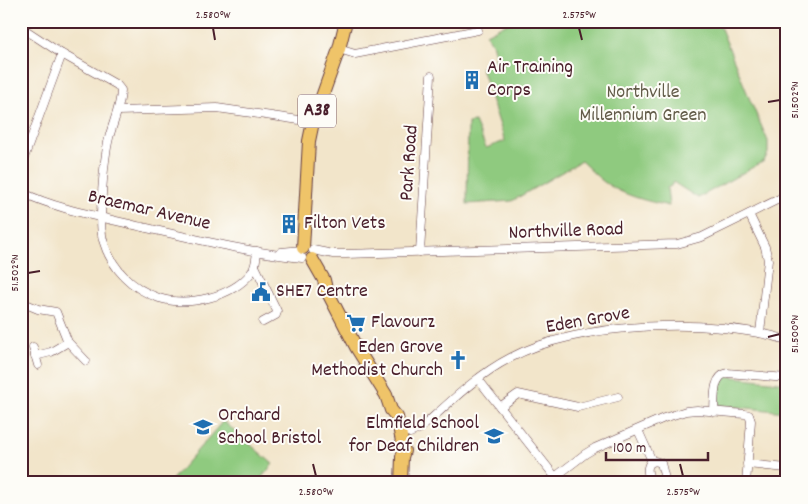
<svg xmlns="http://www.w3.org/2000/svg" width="808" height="504" viewBox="0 0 808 504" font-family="Dekko,sans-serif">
<rect width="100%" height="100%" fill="#fdfcf7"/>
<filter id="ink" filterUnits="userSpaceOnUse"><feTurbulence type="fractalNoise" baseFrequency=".02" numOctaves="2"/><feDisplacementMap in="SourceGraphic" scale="10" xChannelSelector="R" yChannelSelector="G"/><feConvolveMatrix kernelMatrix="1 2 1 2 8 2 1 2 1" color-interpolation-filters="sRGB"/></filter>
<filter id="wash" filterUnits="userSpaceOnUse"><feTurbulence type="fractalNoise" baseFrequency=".0096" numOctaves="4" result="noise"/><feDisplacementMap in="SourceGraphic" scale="20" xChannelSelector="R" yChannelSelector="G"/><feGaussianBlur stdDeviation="1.12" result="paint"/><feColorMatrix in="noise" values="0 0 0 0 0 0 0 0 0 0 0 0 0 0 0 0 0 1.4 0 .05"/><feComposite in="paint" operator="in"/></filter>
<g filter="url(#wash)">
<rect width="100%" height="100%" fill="#f2e5ca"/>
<g fill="#8fca7f" stroke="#6c7455">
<path d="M511,21H718L750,100L768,141V153L764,161L698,198L673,182L671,186L667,188L669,206C647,201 624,196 604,182C596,176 589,168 581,161L512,201L467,204L468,123L475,122L486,148L505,141L481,68L496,58L492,43L486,34Z"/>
<path d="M726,376L787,383L786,412L718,405L720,381Z"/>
<path d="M223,421L273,464L257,483H169Z"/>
</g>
</g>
<g filter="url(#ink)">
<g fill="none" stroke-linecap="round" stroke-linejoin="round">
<g stroke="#633d43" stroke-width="9">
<g id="minor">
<path d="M780,21L787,39"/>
<path d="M21,27L62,54L117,85L121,90C121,106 113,122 109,138C104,158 98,221 103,240C111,268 132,289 159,298C188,307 232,297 251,273C256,267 256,259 257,251"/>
<path d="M339,49L355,54L478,30"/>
<path d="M118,111L217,108L313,122"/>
<path d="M21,166L62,54"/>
<path d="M21,192C59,210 102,217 142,227C195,239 248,252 302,258"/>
<path d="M749,214L765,247L768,260L760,333"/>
<path d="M313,250L333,254H346L677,244L702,237L779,199L787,193"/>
<path d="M281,252L302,250"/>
<path d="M420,252L431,76"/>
<path d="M255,266L277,311L276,315L263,322"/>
<path d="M21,302L38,309L56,312L68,342L86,361"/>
<path d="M33,347L38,365"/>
<path d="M35,356L51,352L68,342"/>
<path d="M478,379L560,483"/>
<path d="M500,407L518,394L578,407L618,397"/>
<path d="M714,412C715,399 712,377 727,373L787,378"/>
<path d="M400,430L410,433L421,428C449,403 477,375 510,358C578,321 715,317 787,340"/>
<path d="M638,430L652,461"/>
<path d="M747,464L787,468"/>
<path d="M555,477L585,454L595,448L664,418L686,411L697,410L745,414L749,415L751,421L746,483"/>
<path d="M653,483C649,477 645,470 650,463L655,461L661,463L666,483"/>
</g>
</g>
<g stroke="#633d43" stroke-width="14">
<g id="primary">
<path d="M303,248L309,141L313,122L339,49L346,21"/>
<path d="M312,259L324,280L326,289L356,347L386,395L391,410L397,417L404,451L402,457L401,483"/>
</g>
</g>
<use href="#minor" stroke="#fff" stroke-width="8"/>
<use href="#primary" stroke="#efc469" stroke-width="12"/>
</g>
</g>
<path fill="none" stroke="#4a1f2b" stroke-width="2" d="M213,28L215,40M579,28L582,40M768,102L780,100M28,273L40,271M768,337L780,334M313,464L316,476M680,464L683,476"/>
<defs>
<g id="building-bare" transform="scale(1.5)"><path d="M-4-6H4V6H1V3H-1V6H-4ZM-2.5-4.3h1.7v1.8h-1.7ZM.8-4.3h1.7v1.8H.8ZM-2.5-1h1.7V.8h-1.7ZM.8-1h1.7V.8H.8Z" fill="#1f6fb2" stroke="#fdfcf7" stroke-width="2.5" paint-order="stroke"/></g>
<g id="civic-bare" transform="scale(1.5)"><path d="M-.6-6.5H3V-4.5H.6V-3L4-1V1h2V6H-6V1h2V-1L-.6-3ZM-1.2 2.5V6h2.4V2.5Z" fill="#1f6fb2" stroke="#fdfcf7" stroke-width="2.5" paint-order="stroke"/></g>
<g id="supermarket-bare" transform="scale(1.5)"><path d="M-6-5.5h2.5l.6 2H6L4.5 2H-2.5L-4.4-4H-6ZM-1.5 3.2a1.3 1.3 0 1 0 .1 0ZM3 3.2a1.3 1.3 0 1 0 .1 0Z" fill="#1f6fb2" stroke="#fdfcf7" stroke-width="2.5" paint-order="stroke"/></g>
<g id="church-bare" transform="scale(1.5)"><path d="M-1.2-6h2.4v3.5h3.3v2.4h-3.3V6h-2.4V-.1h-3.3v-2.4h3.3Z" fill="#1f6fb2" stroke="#fdfcf7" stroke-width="2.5" paint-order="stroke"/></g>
<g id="school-bare" transform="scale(1.5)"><path d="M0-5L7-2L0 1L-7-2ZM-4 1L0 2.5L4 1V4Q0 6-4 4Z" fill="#1f6fb2" stroke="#fdfcf7" stroke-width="2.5" paint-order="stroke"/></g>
</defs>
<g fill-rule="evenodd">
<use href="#building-bare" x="472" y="80"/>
<use href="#building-bare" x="289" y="224"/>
<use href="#civic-bare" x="261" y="292"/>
<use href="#supermarket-bare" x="356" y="323"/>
<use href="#church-bare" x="458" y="360"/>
<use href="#school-bare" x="203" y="427"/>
<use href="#school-bare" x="494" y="436"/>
</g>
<g text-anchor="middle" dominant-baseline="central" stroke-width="4" stroke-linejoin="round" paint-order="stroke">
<rect fill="#fdfcf7" stroke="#806168" stroke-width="1" x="298" y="94.5" width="38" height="33" rx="4"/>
<g font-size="19" font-weight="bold" fill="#4a1f2b">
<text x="317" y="111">A38</text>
</g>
<g font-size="20" fill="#4a1f2b" stroke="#fdfcf7" text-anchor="start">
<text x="487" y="68">Air Training<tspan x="487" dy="23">Corps</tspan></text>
<text x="304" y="224">Filton Vets</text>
<text x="276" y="292">SHE7 Centre</text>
<text x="371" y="323">Flavourz</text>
<text x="443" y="348" text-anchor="end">Eden Grove<tspan x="443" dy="23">Methodist Church</tspan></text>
<text x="218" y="416">Orchard<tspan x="218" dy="23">School Bristol</tspan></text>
<text x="479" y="424" text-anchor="end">Elmfield School<tspan x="479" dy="23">for Deaf Children</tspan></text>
</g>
<g font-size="20" fill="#625b48" stroke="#fdfcf7">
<text x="643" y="93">Northville<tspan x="643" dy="23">Millennium Green</tspan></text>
</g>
<g font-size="20" fill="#4a1f2b" stroke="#fdfcf7">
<text transform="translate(410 163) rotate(-86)">Park Road</text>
<text transform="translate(149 211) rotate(13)">Braemar Avenue</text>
<text transform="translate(566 232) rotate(-2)">Northville Road</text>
<text transform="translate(588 321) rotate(-10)">Eden Grove</text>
</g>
</g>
<rect width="808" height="504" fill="none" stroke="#fdfcf7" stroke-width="55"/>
<path d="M606 452v8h102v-8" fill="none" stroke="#4a1f2b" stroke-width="2.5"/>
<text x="613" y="452" font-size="15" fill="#4a1f2b" stroke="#fdfcf7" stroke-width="4" paint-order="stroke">100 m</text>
<rect x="28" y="28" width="752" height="448" fill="none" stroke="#4a1f2b" stroke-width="2"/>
<g font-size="12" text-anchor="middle" fill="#4a1f2b">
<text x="213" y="18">2.580°W</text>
<text x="579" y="18">2.575°W</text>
<text transform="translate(794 100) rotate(-90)" y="4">51.502°N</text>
<text transform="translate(14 273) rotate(-90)" y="4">51.502°N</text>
<text transform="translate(794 334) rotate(-90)" y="4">51.500°N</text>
<text x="316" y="495">2.580°W</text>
<text x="683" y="495">2.575°W</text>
</g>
</svg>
